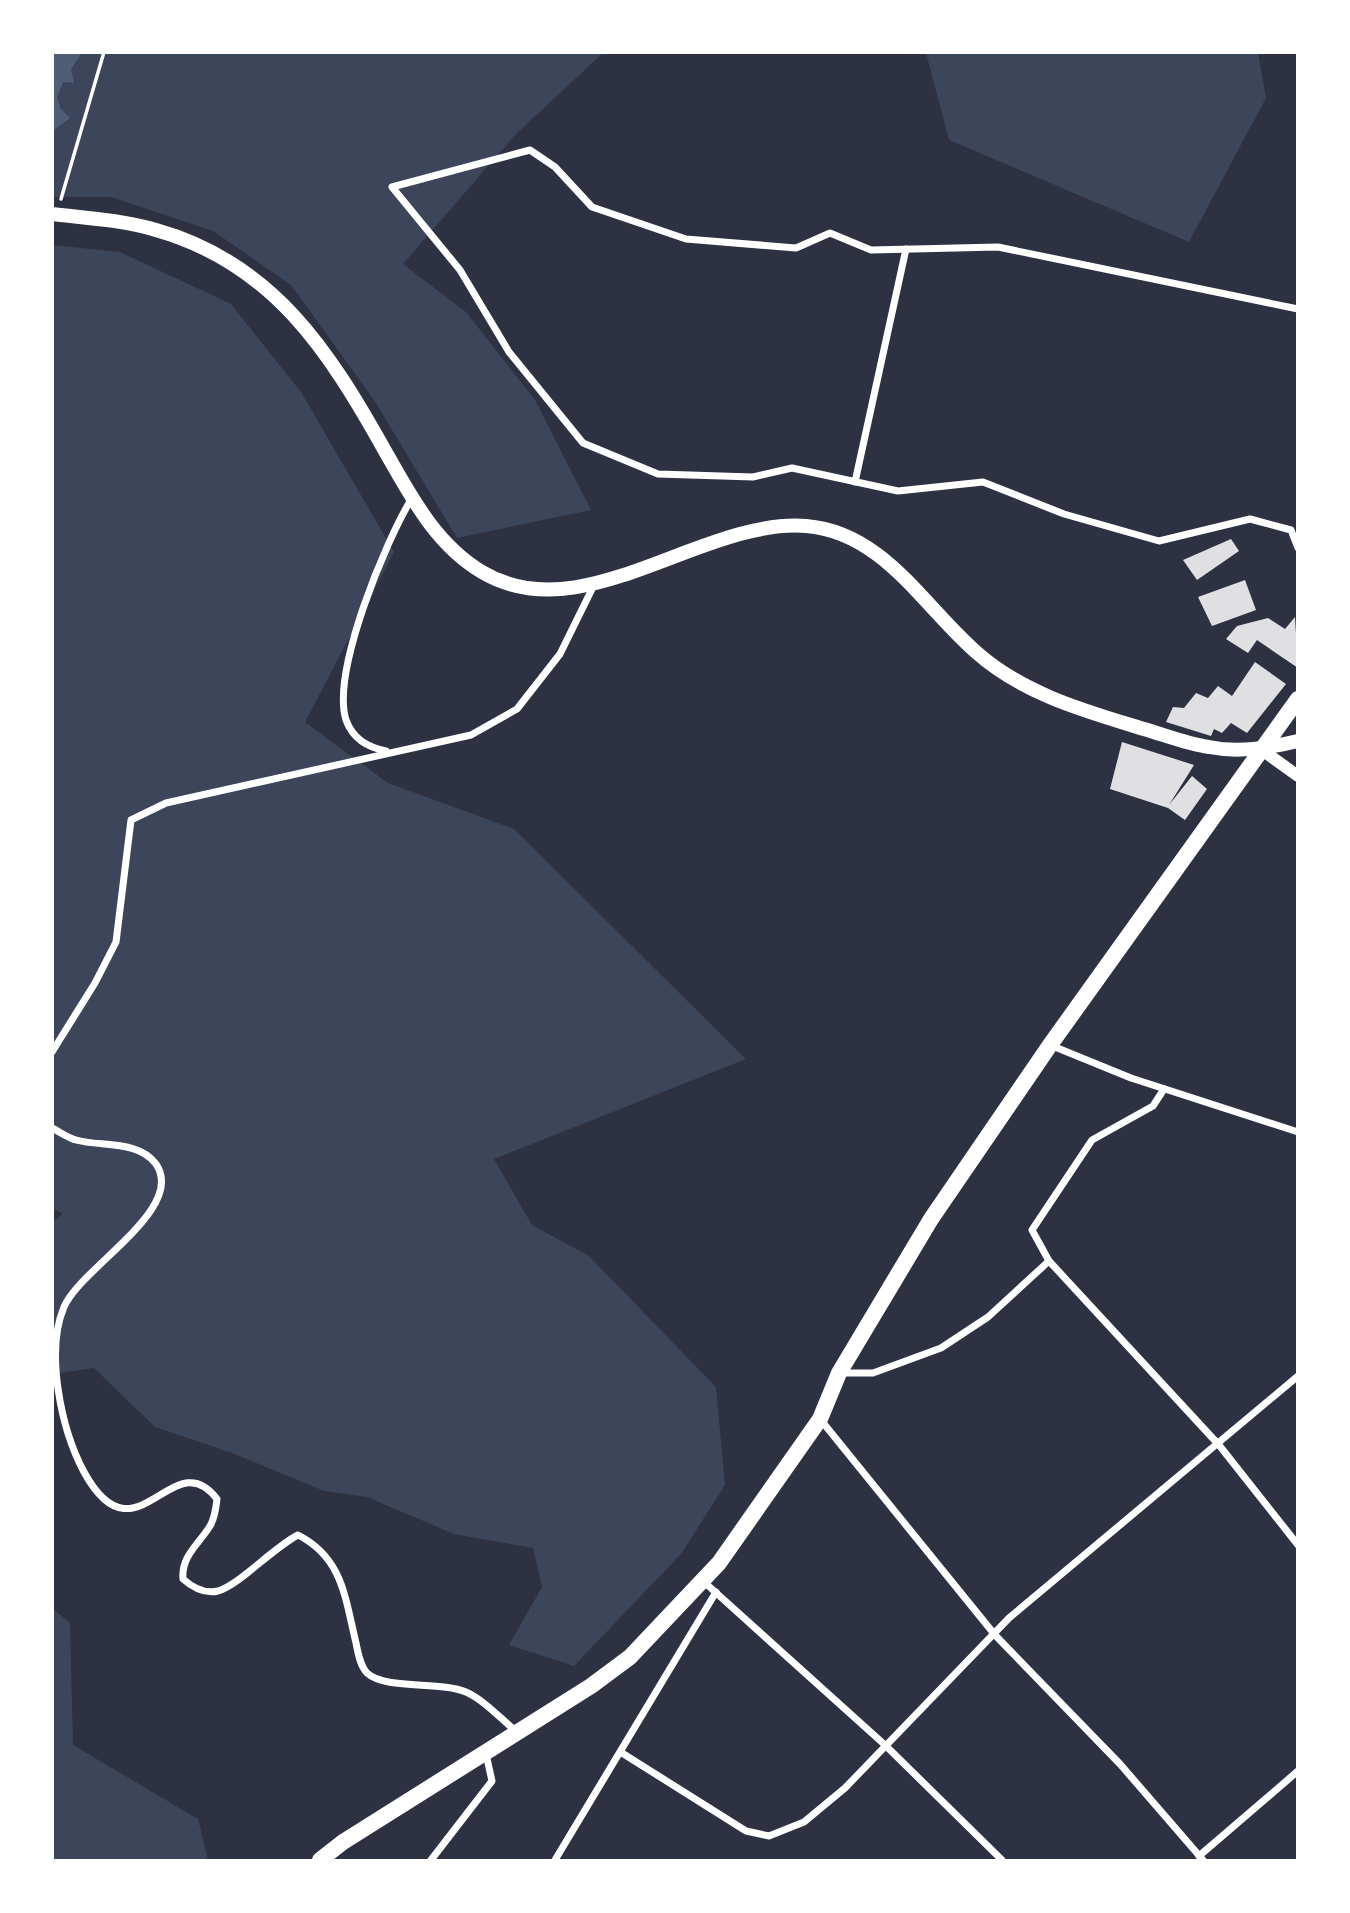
<svg xmlns="http://www.w3.org/2000/svg" width="1350" height="1913" viewBox="0 0 1350 1913" font-family="'Varela Round',sans-serif">
<rect width="100%" height="100%" fill="#2d3142"/>
<g fill="#3c4559">
<path d="M52,53H603L515,135L403,264L466,312L535,400L591,510L457,538L374,400L291,285L213,231L111,197H53Z"/>
<path d="M926,53H1258L1266,98L1189,242L949,140Z"/>
<path d="M53,245L120,252L231,304L301,392L394,552L305,722L388,783L514,829L746,1059L494,1159L532,1225L589,1256L716,1387L725,1485L681,1554L574,1666L509,1645L542,1587L533,1548L454,1534L367,1497L324,1491L235,1454L155,1427L94,1368L53,1374V1222L63,1214L53,1208Z"/>
<path d="M53,1609L70,1623L73,1745L198,1819L208,1860H53Z"/>
</g>
<path fill="#4f5d75" d="M53,52L81,54L71,69L74,83L63,82L57,98L61,109L70,118L53,131Z"/>
<g fill="#e0e0e3">
<path d="M1231,539L1239,551L1197,580L1183,560Z"/>
<path d="M1245,580L1256,610L1212,626L1198,597Z"/>
<path d="M1295,617L1298,668L1257,640L1248,653L1226,639L1237,626L1268,618L1285,629Z"/>
<path d="M1255,662L1286,684L1247,733L1231,723L1222,733L1214,729L1211,736L1166,722L1173,707L1184,708L1196,693L1208,698L1218,686L1232,696Z"/>
<path d="M1122,742L1194,765L1169,805L1192,776L1207,789L1185,820L1168,808L1110,789Z"/>
</g>
<g fill="none" stroke-linecap="round" stroke-linejoin="round">
<path stroke="#fff" stroke-width="3.5" d="M61,199L104,52"/>
<g stroke="#fff" stroke-width="7">
<path d="M1298,309L998,247L871,250L830,233L796,248L686,239L592,207L555,167L530,150L392,187L460,270L509,352L583,443L658,474L753,477L792,468L898,491L983,482L1064,514L1159,541L1250,519L1291,530L1298,548"/>
<path d="M855,482L906,249"/>
<path d="M386,751C367,747 353,739 346,720C331,672 386,540 412,498"/>
<path d="M1050,1045L1131,1078L1298,1132"/>
<path d="M52,1052L95,983L116,942L131,820L166,803L471,735L517,709L560,654L594,585"/>
<path d="M1164,1089L1153,1106L1092,1140L1032,1230L1049,1261L1219,1445L1298,1545"/>
<path d="M52,1128C60,1132 68,1138 76,1140C101,1147 138,1140 156,1164C187,1209 80,1268 64,1307C45,1352 61,1429 84,1472C136,1567 173,1440 217,1499C216,1508 215,1518 210,1526C199,1544 181,1556 183,1579C192,1587 205,1594 218,1591C239,1585 274,1547 298,1535C343,1558 345,1598 356,1643C358,1653 360,1666 367,1673C385,1690 441,1681 466,1692C484,1700 501,1719 517,1732"/>
<path d="M841,1373H873L941,1348L988,1317L1049,1261"/>
<path d="M820,1419L995,1635L1120,1764L1203,1860"/>
<path d="M703,1581L885,1745L1002,1860"/>
<path d="M622,1753L746,1831L769,1836L804,1822L845,1788L1009,1618L1298,1376"/>
<path d="M1199,1856L1298,1771"/>
<path d="M431,1860L492,1781L486,1754"/>
<path d="M555,1860L716,1592"/>
</g>
<path stroke="#fff" stroke-width="12" d="M1262,750L1298,776"/>
<path stroke="#fff" stroke-width="14" d="M52,214C87,218 122,220 156,230C273,263 329,351 385,451C411,496 435,544 482,572C583,632 701,518 806,526C883,532 923,606 976,652C1023,694 1085,711 1144,729C1165,735 1187,744 1209,747C1239,753 1268,748 1298,741"/>
<path stroke="#fff" stroke-width="16" d="M320,1860L343,1842L591,1686L630,1657L719,1563L820,1419L839,1373L931,1219L1050,1045L1298,699"/>
</g>
<rect width="1350" height="1913" fill="none" stroke="#ffffff" stroke-width="108"/>
</svg>
